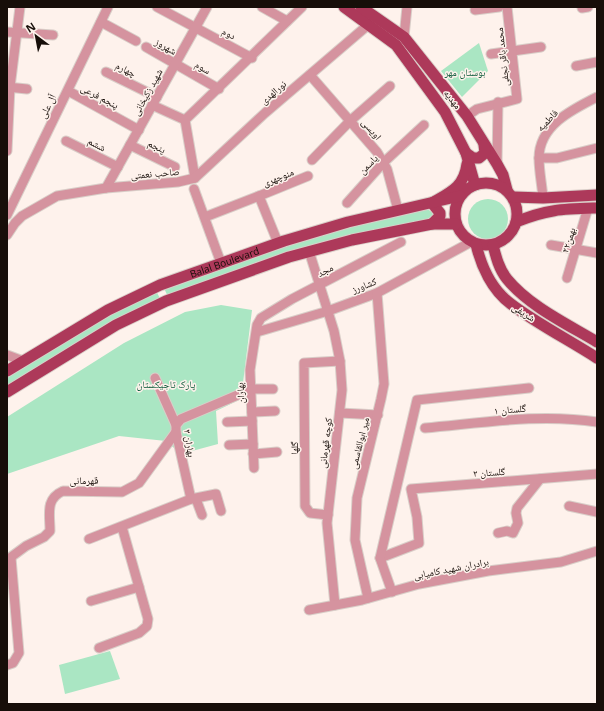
<svg xmlns="http://www.w3.org/2000/svg" width="604" height="711" viewBox="0 0 604 711" font-family="'Open Sans','Noto Naskh Arabic',sans-serif">
<rect width="100%" height="100%" fill="#fef2ec"/>
<g fill="#aae6c3">
<path d="M479,43L488,71L462,97L441,71Z"/>
<circle cx="488" cy="219" r="20"/>
<path d="M427,209L432,212L433,215L429,219L168,297L164,288L293,242L366,222Z"/>
<path d="M156,291L161,300L7,388V377L111,313Z"/>
<path d="M221,305L252,310L241,399L216,411L218,444L181,454L166,441L119,436L7,474V417L124,343L185,312Z"/>
<path d="M110,651L120,679L65,694L59,665Z"/>
</g>
<g fill="none" stroke-linecap="round" stroke-linejoin="round">
<g stroke="#d9cec8" stroke-width="11">
<g id="minor">
<path d="M157,7L252,58"/>
<path d="M262,7L287,21"/>
<path d="M582,8L588,7"/>
<path d="M475,10L499,7"/>
<path d="M101,22L136,41"/>
<path d="M7,32L53,35"/>
<path d="M404,37L407,7"/>
<path d="M146,47L219,89"/>
<path d="M491,54L541,47"/>
<path d="M576,66L597,62"/>
<path d="M106,72L157,97"/>
<path d="M310,75L377,152L387,169L398,210"/>
<path d="M7,87L27,89"/>
<path d="M72,93L139,130"/>
<path d="M152,105L185,120"/>
<path d="M467,116L477,109L517,99L507,7"/>
<path d="M66,141L118,167"/>
<path d="M130,145L175,167"/>
<path d="M7,151L10,87L20,7"/>
<path d="M539,158H557L597,148"/>
<path d="M312,160L350,121L390,86"/>
<path d="M497,164L498,102"/>
<path d="M195,178L185,120L302,7"/>
<path d="M106,188L207,7"/>
<path d="M194,189L221,263"/>
<path d="M543,198C542,185 539,171 539,158C539,126 571,110 597,97"/>
<path d="M347,203L383,163L424,125"/>
<path d="M7,215L108,7"/>
<path d="M205,217L259,196"/>
<path d="M7,235L15,223L22,216L57,196L106,188L178,182L195,178L265,113L368,25"/>
<path d="M278,243L259,196L308,176"/>
<path d="M551,245L597,253"/>
<path d="M309,251L334,331L340,361L342,390L327,523L335,605"/>
<path d="M567,278L588,208"/>
<path d="M257,332L328,311L377,293L471,242"/>
<path d="M7,355L23,361"/>
<path d="M155,378L176,425"/>
<path d="M252,412L275,411"/>
<path d="M340,413L378,415"/>
<path d="M227,422L252,421"/>
<path d="M425,428C482,423 540,413 597,422"/>
<path d="M229,445L253,444"/>
<path d="M253,454L277,452"/>
<path d="M254,468L250,370L257,325L261,318L292,299L401,242"/>
<path d="M191,499L176,432V425L181,419L252,389H273"/>
<path d="M196,499L202,515"/>
<path d="M569,506L597,512"/>
<path d="M328,515L310,513L305,506L304,363L340,361"/>
<path d="M498,533L507,531L513,533L518,523L516,513L517,508L540,479"/>
<path d="M89,539L191,499L216,494L221,511"/>
<path d="M380,558L419,543L417,517L411,489L597,474"/>
<path d="M7,560L26,546L44,537L50,531C50,514 45,499 63,491L122,492L139,483L176,432"/>
<path d="M392,592L380,558L417,400L529,388"/>
<path d="M368,598L355,540L357,498L381,399L384,384L377,293"/>
<path d="M91,601L139,587"/>
<path d="M309,610L362,600L419,584L488,571L561,562L597,551"/>
<path d="M99,648L139,633L147,626L148,619L122,527"/>
<path d="M7,665L13,663L19,653L11,558"/>
</g>
</g>
<g stroke="#d9cec8" stroke-width="13">
<g id="major">
<path d="M344,7L396,45L445,112L466,153L475,185"/>
<path d="M361,7L404,37L467,116L497,164L503,175L507,190"/>
<path d="M466,153L473,158H479L485,153L484,145"/>
<circle cx="486" cy="214" r="31"/>
<path d="M513,197L543,198L597,195"/>
<path d="M516,222C547,209 564,209 597,208"/>
<path d="M432,224L440,216V213L432,203C451,192 464,187 467,164"/>
<path d="M476,244C481,266 492,290 511,304C536,323 569,340 597,358"/>
<path d="M493,245C496,257 499,269 507,279C529,306 567,324 597,342"/>
<path id="s1" d="M7,371L108,310L160,285L284,241L348,222L460,196"/>
<path d="M7,392L116,325L166,301L289,257L352,240L432,224H456"/>
</g>
</g>
<use href="#minor" stroke="#d5939f" stroke-width="9"/>
<use href="#major" stroke="#ad395a" stroke-width="11"/>
</g>
<g text-anchor="middle" dominant-baseline="central" stroke-width="3" stroke-linejoin="round" paint-order="stroke">
<g font-size="10" fill="#170e09" stroke="#fef2ec">
<text transform="translate(229 33) rotate(27)">دوم</text>
<text transform="translate(166 46) rotate(29)">شهروز</text>
<text transform="translate(502 57) rotate(-96)">محمد باقر نجفی</text>
<text transform="translate(203 67) rotate(30)">سوم</text>
<text transform="translate(126 69) rotate(27)">چهارم</text>
<text transform="translate(147 92) rotate(-61)">شهید زکیخانی</text>
<text transform="translate(273 92) rotate(-41)">نورالهدی</text>
<text transform="translate(100 96) rotate(28)">پنجم فرعی</text>
<text transform="translate(453 99) rotate(52)">مهدیه</text>
<text transform="translate(47 106) rotate(-64)">آل علی</text>
<text transform="translate(547 120) rotate(-46)">فاطمیه</text>
<text transform="translate(372 129) rotate(49)">اویسی</text>
<text transform="translate(97 144) rotate(27)">ششم</text>
<text transform="translate(157 146) rotate(26)">پنجم</text>
<text transform="translate(368 164) rotate(-46)">یاسمن</text>
<text transform="translate(155 173) rotate(-5)">صاحب نعمتی</text>
<text transform="translate(278 177) rotate(-22)">منوچهری</text>
<text transform="translate(568 240) rotate(-73)">۲۲بهمن</text>
<text stroke="none"><textPath href="#s1" startOffset="244">Balal Boulevard</textPath></text>
<text transform="translate(325 270) rotate(-28)">مجد</text>
<text transform="translate(364 285) rotate(-21)">کشاورز</text>
<text transform="translate(524 312) rotate(32)">شریفی</text>
<text transform="translate(240 393) rotate(-93)">بهاران</text>
<text transform="translate(510 409) rotate(-5)">گلستان ۱</text>
<text transform="translate(190 443) rotate(81)">بهاران ۲</text>
<text transform="translate(325 443) rotate(-83)">کوچه قهرمانی</text>
<text transform="translate(359 443) rotate(-76)">میر ابوالقاسمی</text>
<text transform="translate(294 448) rotate(-89)">گلها</text>
<text transform="translate(489 472) rotate(-4)">گلستان ۲</text>
<text x="84" y="480">قهرمانی</text>
<text transform="translate(451 568) rotate(-11)">برادران شهید کامیابی</text>
</g>
<g font-size="10" fill="#095837" stroke="#fef2ec">
<text x="465" y="72">بوستان مهر</text>
<text x="166" y="384">پارک تاجیکستان</text>
</g>
</g>
<rect width="604" height="711" fill="none" stroke="#170e09" stroke-width="16"/>
<g transform="translate(36 36) rotate(328)" stroke="#fef2ec" stroke-width="3" paint-order="stroke">
<path d="M0-3L7 15L0 10L-7 15Z" fill="#170e09"/>
<text y="-6" font-size="11" font-weight="bold" text-anchor="middle" fill="#170e09">N</text>
</g>
</svg>
